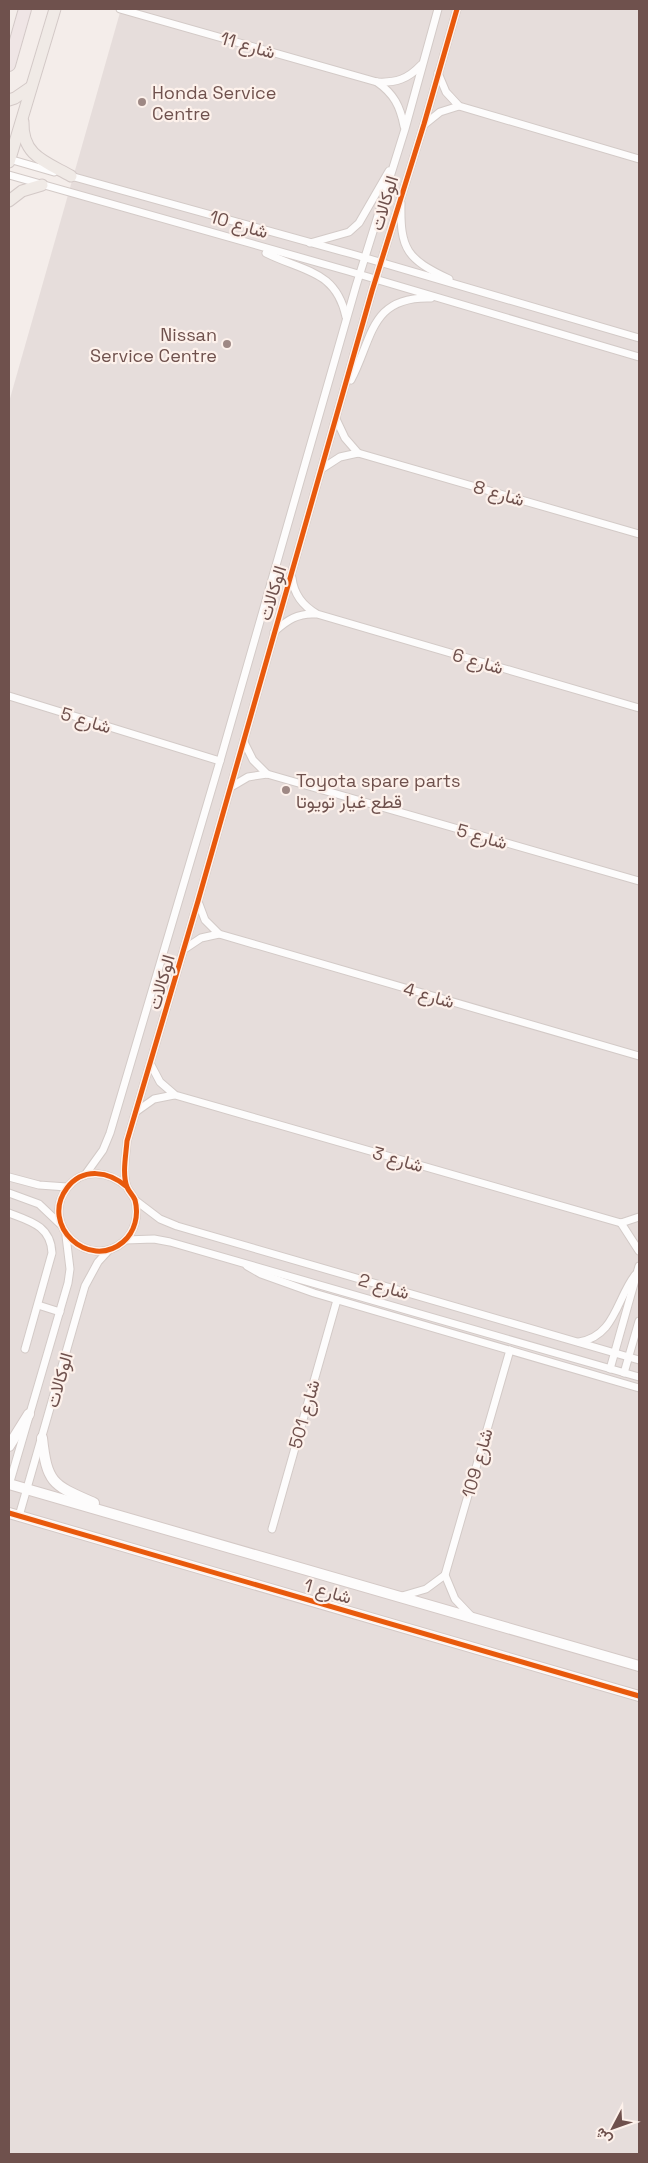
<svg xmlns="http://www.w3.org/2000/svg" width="648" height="2163" viewBox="0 0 648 2163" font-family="'Space Grotesk',Vazirmatn,sans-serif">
<rect width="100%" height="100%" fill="#f4edea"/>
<path fill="#e6dddb" d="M121,9H639V2154H9V402Z"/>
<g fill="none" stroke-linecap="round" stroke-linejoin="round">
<g stroke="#d3cac7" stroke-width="9">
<g id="street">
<path d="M120,9L377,82C396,83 408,79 421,65"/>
<path d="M438,73L446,92L459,106L639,159"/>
<path d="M377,82C394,94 400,106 404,126"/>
<path d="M425,124L440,112L459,106"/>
<path d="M9,159L54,172"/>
<path d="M9,175L348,271L639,357"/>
<path d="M67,175L352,254L639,338"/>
<path d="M401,203C400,250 407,259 449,279"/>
<path d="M310,243L349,232L359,223L389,171"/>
<path d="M266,253C304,272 336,270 346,317"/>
<path d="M351,380C373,338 370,296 431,298"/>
<path d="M336,419L345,438L358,453"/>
<path d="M323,468L340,457L358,453L639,534"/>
<path d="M292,578C294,595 303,606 317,614L639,708"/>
<path d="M274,632C287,620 298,613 315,614"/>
<path d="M9,696L220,761"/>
<path d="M244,742L253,760L267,774"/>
<path d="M231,787L248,777L267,774L639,881"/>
<path d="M199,904L205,920L219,934L639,1056"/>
<path d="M186,948L201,938L219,934"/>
<path d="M151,1065L160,1082L175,1095L621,1223L639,1217"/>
<path d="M137,1111L154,1099L174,1095"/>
<path d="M85,1175L103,1150L110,1133L220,761L356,286L405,129L438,9"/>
<path d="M9,1177L39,1185L67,1187"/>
<path d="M127,1187C109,1171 83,1167 67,1188C39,1225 89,1271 123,1242C135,1232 139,1215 135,1200C133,1195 129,1192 127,1187C122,1174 126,1155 127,1141L198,901L372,291L424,124L457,9"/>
<path d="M9,1193L39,1204L60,1224"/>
<path d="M135,1200L160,1219L177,1226L639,1360"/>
<path d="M9,1213C30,1221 51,1226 52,1253L25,1349"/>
<path d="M621,1223L639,1251"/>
<path d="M125,1240L154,1239L170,1242L639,1377"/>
<path d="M247,1266L261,1274L314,1293L639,1388"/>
<path d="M38,1305L60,1312"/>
<path d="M579,1342C615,1336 616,1300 635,1275"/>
<path d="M610,1369L639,1266"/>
<path d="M624,1373L639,1321"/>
<path d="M9,1485L68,1283L70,1269L66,1236"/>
<path d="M19,1516L85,1286L98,1262L109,1250"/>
<path d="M272,1529L337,1300"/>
<path d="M402,1596L426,1589L445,1575"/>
<path d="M472,1617L455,1599L445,1575L510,1350"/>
</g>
</g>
<g stroke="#d4c9c6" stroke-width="12">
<g id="secondary">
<path d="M42,1438C47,1484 53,1485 94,1503"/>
<path d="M9,1446L29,1414"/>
<path d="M9,1484L639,1666"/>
<path d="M9,1513L639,1696"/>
</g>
</g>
<g stroke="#d3c9c7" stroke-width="13">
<g id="primary">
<path d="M9,100L15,98L31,87"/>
<path d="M23,122C22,156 46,162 71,176"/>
<path d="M9,162L55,9"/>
<path d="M9,201L22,191L42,185"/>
</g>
</g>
<g stroke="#d3c9c7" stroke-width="14">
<path id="highway" d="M9,65L25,9"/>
</g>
<use href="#street" stroke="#fdfcfc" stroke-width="7"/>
<use href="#secondary" stroke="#fdfcfc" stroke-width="10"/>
<use href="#primary" stroke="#f0eae6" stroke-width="11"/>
<use href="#highway" stroke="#efe5e5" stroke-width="12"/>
<g stroke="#fdf1eb" stroke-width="8">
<g id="cycleway">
<path d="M127,1187C109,1171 83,1167 67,1188C39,1225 89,1271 123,1242C135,1232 139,1215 135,1200C133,1195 129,1192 127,1187C122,1174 126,1155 127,1141L198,901L372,291L424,124L457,9"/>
<path d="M9,1513L639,1696"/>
</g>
</g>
<use href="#cycleway" stroke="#e8590c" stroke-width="5"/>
</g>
<g fill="#9e8884" stroke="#fdf1eb" stroke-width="2">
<circle cx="142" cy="102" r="5"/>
<circle cx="227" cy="344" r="5"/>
<circle cx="286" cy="790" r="5"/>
</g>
<g text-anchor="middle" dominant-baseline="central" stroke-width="4.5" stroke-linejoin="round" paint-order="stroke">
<g font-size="18" fill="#6f514d" stroke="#fdf1eb">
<text transform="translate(248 45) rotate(16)">شارع 11</text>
<text transform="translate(384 203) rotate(-73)">الوكالات</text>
<text transform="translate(239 224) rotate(16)">شارع 10</text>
<text transform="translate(499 493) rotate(16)">شارع 8</text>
<text transform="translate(272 593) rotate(-73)">الوكالات</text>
<text transform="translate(478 661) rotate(16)">شارع 6</text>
<text transform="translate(86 720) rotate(17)">شارع 5</text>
<text transform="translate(482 836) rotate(16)">شارع 5</text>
<text transform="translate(161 982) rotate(-74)">الوكالات</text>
<text transform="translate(429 995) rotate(16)">شارع 4</text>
<text transform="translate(398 1159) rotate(16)">شارع 3</text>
<text transform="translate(384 1286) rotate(16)">شارع 2</text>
<text transform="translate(59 1380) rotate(-74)">الوكالات</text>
<text transform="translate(304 1414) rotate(-74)">شارع 501</text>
<text transform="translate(477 1463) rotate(-74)">شارع 109</text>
<text transform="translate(328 1591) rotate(16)">شارع 1</text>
</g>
<g font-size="18" fill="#6f514d" stroke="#fdf1eb" text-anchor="start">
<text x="152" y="92">Honda Service<tspan x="152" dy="21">Centre</tspan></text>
<text x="217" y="334" text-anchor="end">Nissan<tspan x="217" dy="21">Service Centre</tspan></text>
<text x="296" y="780">Toyota spare parts<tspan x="296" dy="21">قطع غيار تويوتا</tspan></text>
</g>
</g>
<rect width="648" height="2163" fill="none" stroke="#6f514d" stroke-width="20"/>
<g transform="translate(613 2128) rotate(229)" stroke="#fdf1eb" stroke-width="4" paint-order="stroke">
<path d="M0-4L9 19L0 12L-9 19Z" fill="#6f514d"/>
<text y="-8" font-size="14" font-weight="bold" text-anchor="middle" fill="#6f514d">ش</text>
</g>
</svg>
